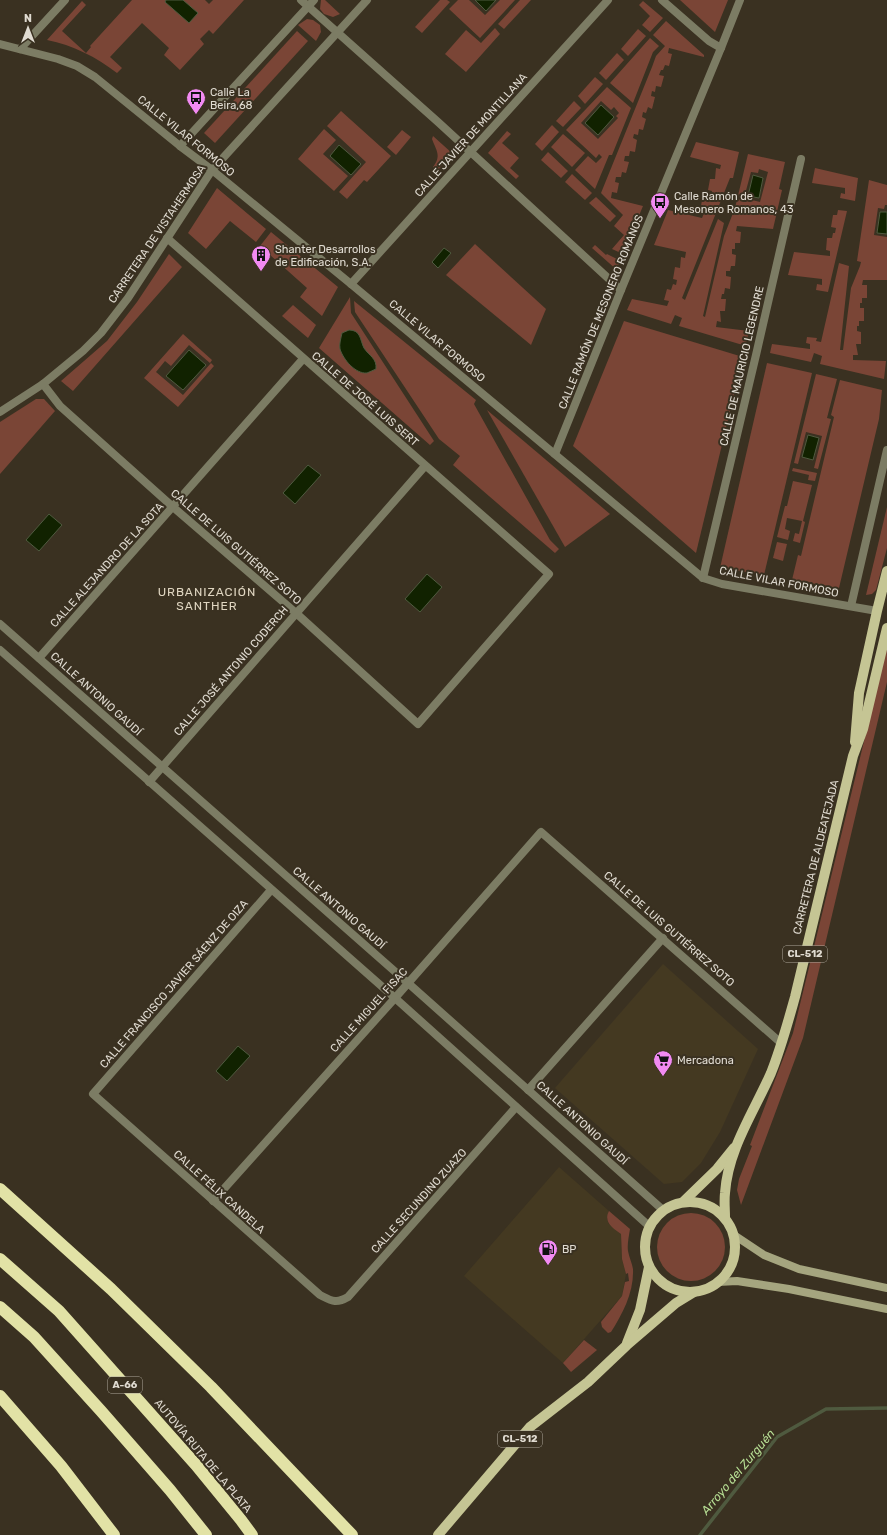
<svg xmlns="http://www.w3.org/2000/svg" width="887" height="1535" viewBox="0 0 887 1535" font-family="Rubik,sans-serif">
<rect width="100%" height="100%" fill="#3a3121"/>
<g fill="#443921">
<path d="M663,964L758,1049L720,1132L701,1163L682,1182L664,1184L555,1088Z"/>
<path d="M559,1167L609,1211L607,1219L609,1224L621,1234L622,1259L626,1274L622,1296L563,1363L464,1276Z"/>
</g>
<g fill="#7a4536" fill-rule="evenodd">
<path d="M132,0H205L209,4L213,0H244L213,34L209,30L200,39L204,44L180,70L164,55L169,48L142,23L110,57L122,68L117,73C96,57 73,45 47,40L82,1L86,5L62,31L86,53L91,47L90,46Z"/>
<path d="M321,0H325L340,14L333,17L324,14L320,9Z"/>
<path d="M440,0H447L450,2L422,33L415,27Z"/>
<path d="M458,0H469L485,15L500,0H515L480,38L449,9Z"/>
<path d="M520,0H531L504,29L498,24Z"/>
<path d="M680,0H728L715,32Z"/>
<path d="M643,1L663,18L650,32L642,25L650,16L639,5Z"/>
<path d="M307,19L313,20L320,25L321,32L316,41L298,25Z"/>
<path d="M666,21L704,55V57L669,48L668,53L672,54L669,66L665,65L663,70H661L659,75L664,76L661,87L656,86L655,92L652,91L651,96L655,97L652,109L648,107L646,113L643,112L642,117L646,119L643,130L639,129L638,135L634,134L633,138L637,140L635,152L630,151L629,156H625L624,161L629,162L626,173L622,172L621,177H616L615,182L619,183L617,193L612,192L611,198L643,206L623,254L612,249L624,235L614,226L623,215L601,193L652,67L656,56L665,46L653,35Z"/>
<path d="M495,28L500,34L466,72L445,54L466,30L481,43Z"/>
<path d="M638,29L646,36L628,56L621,49Z"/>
<path d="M297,31L308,41L215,143L204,133Z"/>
<path d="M650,38L659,46L653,52L633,103L610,83Z"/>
<path d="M617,53L624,60L606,80L599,73Z"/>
<path d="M595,77L603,84L585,104L578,96Z"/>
<path d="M607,87L631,108L612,155H609L595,189L575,170L588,156L596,163L602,157L599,154L596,158L566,130ZM601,101L611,110L614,107L619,113L616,116L618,118L598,139L581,123Z"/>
<path d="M574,101L581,108L563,127L556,121Z"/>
<path d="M341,111L391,156L367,182L364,180L347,199L339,192L366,162L327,126Z"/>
<path d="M552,125L559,132L542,151L535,144Z"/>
<path d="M324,129L336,140L323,154L348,176L334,191L298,159Z"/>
<path d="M402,130L411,137L396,155L387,147Z"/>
<path d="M507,131L511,134L502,143L519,158L510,168L519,176L516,179L488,153Z"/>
<path d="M563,134L585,153L572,167L551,147Z"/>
<path d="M433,136L453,154L437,171L433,167C442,156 436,150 432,139Z"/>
<path d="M196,138L214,153C206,157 198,154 195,146Z"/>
<path d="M696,142L739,152L733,178H730L682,298L685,300L718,219L724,223L703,316L705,317L724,236L735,208L748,154L785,162L779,189L782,190L773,229L737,226L736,231L741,232L740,243H735V249H732V254L736,255L735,266H731L730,271H726V276L731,277L730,289L725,288L724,294H722L721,299H726L725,311H720L721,322L717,321L716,327L749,331L746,346L679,326L682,318L675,315L671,324L627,310L632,299L667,306L669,301L664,300L667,289L671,290L673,284L676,285L677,280L673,279L675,267L680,268L681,257L685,258L686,252L654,245L668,210L702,218L704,213L700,212L702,200L707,201L708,196H711L712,191L708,190L710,179H715L716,168L720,169L721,165L690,157ZM759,169L768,172L760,202L744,198L751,172L758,173Z"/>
<path d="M548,152L568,171L561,178L541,160Z"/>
<path d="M815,168L858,178L855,201L840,198L841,193L845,194V188L812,183Z"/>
<path d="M572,174L592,193L585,200L565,182Z"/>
<path d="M869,180L887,185V205H885L884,209L878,208L874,235L887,237V280H863L862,285H867V298H862V303H860V308H864V321H859V326H857V331L861,332V344H856L858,355H853V360L886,361L884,379L820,364L822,356L814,353L811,362L770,353L772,344L810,349V344L806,343L807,337L817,338L816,341L821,342L839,263L849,266L840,350H843L851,288L860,266L861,262L857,261Z"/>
<path d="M217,188L266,229L256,242L230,221L206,249L188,233Z"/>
<path d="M596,197L616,216L610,222L589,203Z"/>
<path d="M838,210L847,211L828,292L816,290L817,284L822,285V279L788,275L794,252L830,256V251L826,250L827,238H832L833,233H835L836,228L831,227L833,215H837Z"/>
<path d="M271,232L338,287L322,316L300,297L307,288L260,246Z"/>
<path d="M475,244L546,309L531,345L446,275Z"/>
<path d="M595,245L606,255L607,254L621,261L617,270L592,248Z"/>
<path d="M169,254L182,267L73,391L61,381L107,341L137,302Z"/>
<path d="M350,297L351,313L434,441L430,445L319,348Z"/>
<path d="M354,301L476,400L474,404L550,540L559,549L555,553L453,465L460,456L439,439L355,312Z"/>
<path d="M293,305L316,325L308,338L282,316Z"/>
<path d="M624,321L743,357L696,553L573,446Z"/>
<path d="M183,334L212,360L210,363L189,345L171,366L165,361L156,372L183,395L211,363L214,366L178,407L144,378Z"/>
<path d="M767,363L812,373L764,575L720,568Z"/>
<path d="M816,374L837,379L827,418L831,419L818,469L814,468L822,436L806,432L798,464L794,463Z"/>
<path d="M840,380L882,390L879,419L839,588L792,580L798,555L801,556L834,417L831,415Z"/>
<path d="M36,399H44L55,411L0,474V422Z"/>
<path d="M487,410L610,514L565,547Z"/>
<path d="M793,468L817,473L815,481L808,480L809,475L792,471Z"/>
<path d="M793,481L812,485L803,521L805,522L800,543L793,541L795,533L799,534L802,521L787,518L785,529L790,531L788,540L777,537L785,506H787Z"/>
<path d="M887,507V548L876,590L872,594L866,595Z"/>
<path d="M777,542L787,544L783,561L773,558Z"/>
<path d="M887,647V682L803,1038L741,1205L737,1190L739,1179L752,1146L750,1145L793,1033Z"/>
<path d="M609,1211L630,1229C629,1236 627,1244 628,1251C629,1257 632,1263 633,1269C634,1292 623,1313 611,1332L608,1333L602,1327L601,1322L622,1296L625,1282L629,1281L628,1273L626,1274L622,1259L621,1234C613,1228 603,1222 609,1211Z"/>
<circle cx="691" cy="1247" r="34"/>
<path d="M584,1340L597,1350L571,1372L563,1363Z"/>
</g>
<g fill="#120" stroke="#4f5a3f">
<path d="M166,0H183L198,13L189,23L165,2Z"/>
<path d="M475,0H496L486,11Z"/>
<path d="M601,105L614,117L598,135L585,123Z"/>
<path d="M339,145L361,164L351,175L330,156Z"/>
<path d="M753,175L763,178L759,198L748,196Z"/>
<path d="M880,212H887V234L877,233Z"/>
<path d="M444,248L451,253L438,268L432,262Z"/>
<path d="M349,330C361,330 360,340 364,348C369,356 377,358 376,369C373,370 370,372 367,373C355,374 343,359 340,349C339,344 341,338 342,333Z"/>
<path d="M189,350L206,365L183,390L166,376Z"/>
<path d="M808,435L819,438L813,460L802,457Z"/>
<path d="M308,465L321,475L295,504L283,493Z"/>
<path d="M49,514L62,525L39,551L26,540Z"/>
<path d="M427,574L442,587L420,612L405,599Z"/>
<path d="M238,1046L250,1056L227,1081L216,1071Z"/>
</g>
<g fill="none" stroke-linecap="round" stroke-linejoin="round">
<path stroke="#4f5a3f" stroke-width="3.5" d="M700,1535L777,1437L826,1409L887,1408"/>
<g stroke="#7c7c64" stroke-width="8">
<path d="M301,0L438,122L621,290"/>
<path d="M662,0L709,41L721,48"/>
<path d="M0,44L58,59L77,66L95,77L180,146L212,170L351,284L703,578L722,584L877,611"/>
<path d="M20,49L65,0"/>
<path d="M180,146L314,0"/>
<path d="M351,284L608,0"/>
<path d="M43,384L60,406L173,507L296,613L418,724L549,574L167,238"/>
<path d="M0,412L43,384L83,351L101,333L128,298L212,170L367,0"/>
<path d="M555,454L621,290L721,48L740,0"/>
<path d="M703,578L756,355L801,159"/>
<path d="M851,606L887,450"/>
<path d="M0,624L408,983L663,1210"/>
<path d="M0,650L395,998L649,1226"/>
<path d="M39,658L303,359"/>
<path d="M149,782L425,466"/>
<path d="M271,890L93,1094L320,1295C332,1301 336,1304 348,1297L516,1107"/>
<path d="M528,1090L663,938"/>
<path d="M213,1201L395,998L541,832L781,1043"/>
</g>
<g stroke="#a5a57f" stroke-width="8">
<path d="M734,1235L764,1255L799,1269L887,1288"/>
<path d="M718,1282L737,1281L789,1289L887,1309"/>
</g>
<g stroke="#c5c594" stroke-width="10">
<path d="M855,742L859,693L877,611L887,571"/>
<circle cx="690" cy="1247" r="45"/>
<path d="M683,1202L717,1169L734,1148"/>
<path d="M725,1217C725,1209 724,1201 725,1193C728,1149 754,1112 771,1073C781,1048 788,1022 795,997L853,756L863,729L887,628"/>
<path d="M627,1343L640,1310L649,1267"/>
<path d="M438,1535L530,1427L588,1382L627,1345L676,1303L694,1292"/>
</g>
<g stroke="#e2e2a6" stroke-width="12">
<path d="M0,1189L111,1289L211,1387L352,1535"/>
<path d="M0,1259L59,1311L196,1465L241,1520L252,1535"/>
<path d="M0,1307L34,1337L101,1411L170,1490L206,1535"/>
<path d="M0,1396L61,1466L114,1535"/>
</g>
</g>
<defs>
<g id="bus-pin" transform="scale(1)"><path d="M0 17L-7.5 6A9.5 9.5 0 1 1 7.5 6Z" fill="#f28af2" stroke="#3a3121"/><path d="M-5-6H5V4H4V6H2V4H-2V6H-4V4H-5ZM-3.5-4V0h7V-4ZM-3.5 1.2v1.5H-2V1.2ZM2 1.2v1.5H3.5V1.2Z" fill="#111"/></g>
<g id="building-pin" transform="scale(1)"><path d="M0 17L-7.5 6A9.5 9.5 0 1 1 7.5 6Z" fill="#f28af2" stroke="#3a3121"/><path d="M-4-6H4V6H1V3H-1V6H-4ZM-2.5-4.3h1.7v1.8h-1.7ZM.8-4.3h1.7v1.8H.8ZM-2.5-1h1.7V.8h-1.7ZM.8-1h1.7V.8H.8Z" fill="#111"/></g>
<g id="supermarket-pin" transform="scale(1)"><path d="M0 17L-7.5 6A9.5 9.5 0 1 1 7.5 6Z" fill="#f28af2" stroke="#3a3121"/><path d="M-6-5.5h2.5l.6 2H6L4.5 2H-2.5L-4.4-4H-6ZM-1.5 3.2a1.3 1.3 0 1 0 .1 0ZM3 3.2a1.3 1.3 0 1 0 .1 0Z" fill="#111"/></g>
<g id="fuel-pin" transform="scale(1)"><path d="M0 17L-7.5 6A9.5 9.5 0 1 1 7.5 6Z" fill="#f28af2" stroke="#3a3121"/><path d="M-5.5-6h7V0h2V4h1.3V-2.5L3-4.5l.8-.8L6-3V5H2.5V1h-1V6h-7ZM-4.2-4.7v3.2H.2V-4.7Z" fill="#111"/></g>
</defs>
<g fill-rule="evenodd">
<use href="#bus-pin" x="196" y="98"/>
<use href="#bus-pin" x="660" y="202"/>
<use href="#building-pin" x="261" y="255"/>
<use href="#supermarket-pin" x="663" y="1060"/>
<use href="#fuel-pin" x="548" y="1249"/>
</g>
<g text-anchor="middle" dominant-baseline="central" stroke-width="4" stroke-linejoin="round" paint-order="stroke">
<g fill="#3a3121" stroke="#aea89c" stroke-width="1">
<rect x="783" y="946" width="44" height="16" rx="3"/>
<rect x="108" y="1377" width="34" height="16" rx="3"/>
<rect x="498" y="1431" width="44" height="16" rx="3"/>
</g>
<g font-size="10" font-weight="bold" fill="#e0dbd1">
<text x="805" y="954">CL-512</text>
<text x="125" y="1385">A-66</text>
<text x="520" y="1439">CL-512</text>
</g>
<g font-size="11" fill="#e0dbd1" stroke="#3a3121" text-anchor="start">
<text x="210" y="92">Calle La<tspan x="210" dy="13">Beira,68</tspan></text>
<text x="674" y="196">Calle Ramón de<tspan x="674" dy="13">Mesonero Romanos, 43</tspan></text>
<text x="275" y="249">Shanter Desarrollos<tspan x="275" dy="13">de Edificación, S.A.</tspan></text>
<text x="677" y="1060">Mercadona</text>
<text x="562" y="1249">BP</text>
</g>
<g font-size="11" fill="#e0dbd1" stroke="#3a3121">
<text transform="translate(471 135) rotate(-48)">CALLE JAVIER DE MONTILLANA</text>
<text transform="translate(186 136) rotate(39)">CALLE VILAR FORMOSO</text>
<text transform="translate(157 234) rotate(-56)">CARRETERA DE VISTAHERMOSA</text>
<text transform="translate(601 312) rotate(-68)">CALLE RAMÓN DE MESONERO ROMANOS</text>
<text transform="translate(437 341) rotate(40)">CALLE VILAR FORMOSO</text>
<text transform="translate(742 366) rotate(-77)">CALLE DE MAURICIO LEGENDRE</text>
<text transform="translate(365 399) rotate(41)">CALLE DE JOSÉ LUIS SERT</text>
<text transform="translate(236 547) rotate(41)">CALLE DE LUIS GUTIÉRREZ SOTO</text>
<text transform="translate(107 565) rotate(-48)">CALLE ALEJANDRO DE LA SOTA</text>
<text transform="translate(779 582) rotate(11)">CALLE VILAR FORMOSO</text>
<text transform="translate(231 671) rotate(-49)">CALLE JOSÉ ANTONIO CODERCH</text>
<text transform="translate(96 694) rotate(42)">CALLE ANTONIO GAUDÍ</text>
<text transform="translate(816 857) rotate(-76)">CARRETERA DE ALDEATEJADA</text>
<text transform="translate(339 908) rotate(41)">CALLE ANTONIO GAUDÍ</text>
<text transform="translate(669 929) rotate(41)">CALLE DE LUIS GUTIÉRREZ SOTO</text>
<text transform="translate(174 984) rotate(-49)">CALLE FRANCISCO JAVIER SÁENZ DE OIZA</text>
<text transform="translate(369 1010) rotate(-48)">CALLE MIGUEL FISAC</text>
<text transform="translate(582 1123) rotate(42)">CALLE ANTONIO GAUDÍ</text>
<text transform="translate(219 1192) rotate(42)">CALLE FÉLIX CANDELA</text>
<text transform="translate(419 1201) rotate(-48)">CALLE SECUNDINO ZUAZO</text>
<text transform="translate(203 1456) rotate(50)">AUTOVÍA RUTA DE LA PLATA</text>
</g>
<g font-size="12" letter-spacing="1" fill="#e0d6c1" stroke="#3a3121">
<text x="207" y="592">URBANIZACIÓN<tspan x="207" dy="14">SANTHER</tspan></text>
</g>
<g font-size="12" font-style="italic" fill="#b7df94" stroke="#3a3121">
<text transform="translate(738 1472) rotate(-50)">Arroyo del Zurguén</text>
</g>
</g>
<g transform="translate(28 28)" stroke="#3a3121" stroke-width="3" paint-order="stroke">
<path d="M0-3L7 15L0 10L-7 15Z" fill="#e0dbd1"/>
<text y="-6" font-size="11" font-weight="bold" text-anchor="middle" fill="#e0dbd1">N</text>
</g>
</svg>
